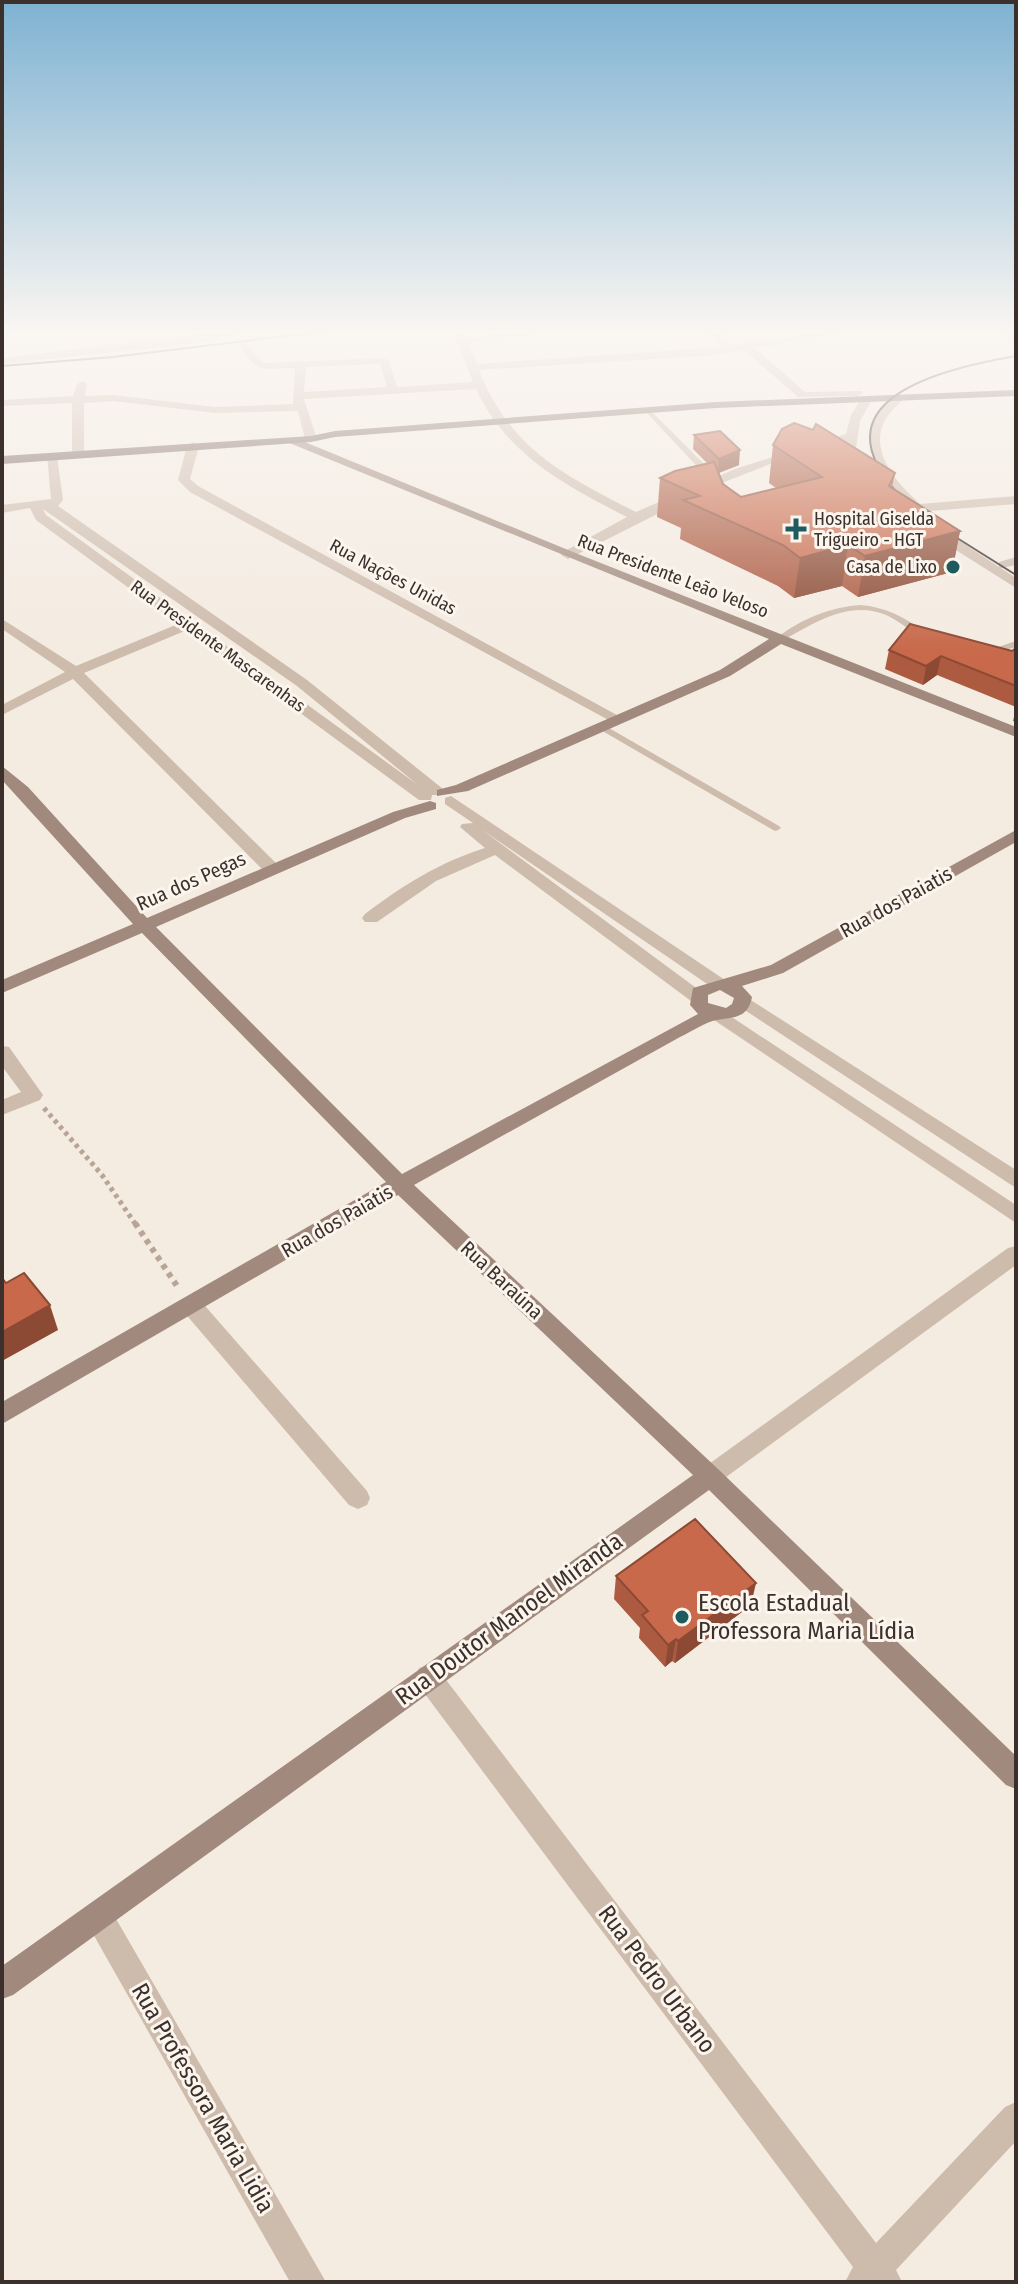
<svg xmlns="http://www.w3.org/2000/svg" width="1018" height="2284" viewBox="0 0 1018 2284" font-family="'Fira Sans Condensed',sans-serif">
<rect width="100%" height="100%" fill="#f4ebe1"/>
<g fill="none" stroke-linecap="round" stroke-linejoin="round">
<path stroke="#b9a596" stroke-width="5" stroke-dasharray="4 4" stroke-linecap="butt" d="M44,1108L102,1175L136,1225"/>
<path stroke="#b9a596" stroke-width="6" stroke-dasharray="5 5" stroke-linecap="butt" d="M135,1223L179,1289"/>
<g fill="#cdbbac" fill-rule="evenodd">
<path d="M645,409H649L715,475V479H709L645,411Z"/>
<path d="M860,605C885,607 906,617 925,633L918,635C907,628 897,620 886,615C850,600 816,622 785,639L778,637C801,619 831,607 860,605Z"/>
<path d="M1016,641V647L987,655L983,652Z"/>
<path d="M602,724L779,826L781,828L776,831L773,830L599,729L597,727Z"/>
</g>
<g fill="#cdbbac" fill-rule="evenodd">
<path d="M230,331H253L199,343L2,364V358Z"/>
<path d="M453,331H463L466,337L560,331L469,343L477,364L722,347L704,331H716L733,345L829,331H856L755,348L805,392L861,391L863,393L857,396L798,397L744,350L702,356L479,370C510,449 565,476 636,512L735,469L846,434L851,415L863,396L873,398L860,421L856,448H848L846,441L778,461L709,488L568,559L561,555L563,552L627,517C564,485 507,455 476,389L304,399L317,439L311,442L305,439L298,411L215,413L113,401L84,403V454L78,458L72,454V403L2,406V400L73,396L77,384L82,381L87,384L85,396L113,395L215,407L293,404L295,368C262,369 257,374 239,344L244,341L264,363L384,358L389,361L397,387L473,382ZM380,364L387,387L304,392L306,367Z"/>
<path d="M996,331H1009L1016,336V343Z"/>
<path d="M899,394L905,397C898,405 889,412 884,422C869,453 899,485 920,504L1016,496V504L930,511L932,514L926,518C880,501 842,421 899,394Z"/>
<path d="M193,442L199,446L190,479L198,486L626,720L619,724L614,723L190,492L178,480L187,446Z"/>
<path d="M47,454L57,457L63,500L58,506L307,680L443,789V795H432L431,800H419L187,630L84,673L278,865L280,869L278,873H266L73,679L2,715V705L65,672L2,629V619L76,666L178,624L36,520L30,508L2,513V505L51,499ZM43,509L297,686L418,785L46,515Z"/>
<path d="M932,529H942L999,567V562L1016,557V565L1001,568L1016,578V588L932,535Z"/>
<path d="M451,796L725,980L728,984L725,988H713L481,829L703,993L706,997L703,1001H691L495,855L436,881L377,922H365L362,918L365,914C402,886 440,862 485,848L460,827L462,824L473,823L445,804V798Z"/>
<path d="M743,995L1016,1170V1188L737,1005L734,1001Z"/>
<path d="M718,1008L1016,1205V1223L711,1018L709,1014L711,1010Z"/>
<path d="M2,1046L9,1047L43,1095L40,1100L2,1115V1100L21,1092L2,1066Z"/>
<path d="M1016,1246V1265L718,1483L710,1486L702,1483L698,1476L702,1469L1008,1248Z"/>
<path d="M191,1296L199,1299L367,1491L370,1498L367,1505L358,1509L349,1505L183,1311L180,1305L183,1299Z"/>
<path d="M428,1665L437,1668L876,2243L1005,2107L1016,2102V2141L896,2270L902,2282H845L853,2267L419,1686L415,1677L419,1668Z"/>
<path d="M98,1900L108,1905L326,2282H290L88,1925L83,1915L88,1905Z"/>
</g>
<g fill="#a18a7d" fill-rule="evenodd">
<path d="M287,438H295L573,552L1016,727V737L781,644L730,676L468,791L437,796V790L456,785L720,670L769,639L287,442Z"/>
<path d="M2,766L28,787L147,918L393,812L430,801L436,803V809L405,818L156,927L402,1174L698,1014L690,1005L693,988L771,965L1016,830V842L783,973L742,986L752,997C748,1018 735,1017 717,1020C705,1022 691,1032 680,1037L414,1185L718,1469L1016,1756V1789L1006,1785L709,1490L13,1995L2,1999V1966L693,1475L398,1195L2,1424V1402L386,1182L142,933L2,993V980L133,924L2,780ZM720,990L734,998L732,1004L726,1008L708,1003V995Z"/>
</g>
<path fill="#7d675c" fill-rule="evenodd" d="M1016,390V396L716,408L335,437L311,442L2,464V456L311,436L335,431L716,402Z"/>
<g stroke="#3b302b" stroke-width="2">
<path d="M2,366L113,357L328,331"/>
<path d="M912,508C804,406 928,371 1016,356"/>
<path d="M938,526L1016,575"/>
</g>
</g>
<g fill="#ac5a40">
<path d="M694,435L739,465L719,473L723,484L741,497L776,488L769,483L773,445L895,473L892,488L960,531L952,572L858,597L842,586L794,598L778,586L680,539L681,528L657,517L660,478L708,464L693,449Z"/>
<path d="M1016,648V707L937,675L923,685L885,669L889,650L1012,651Z"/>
<path d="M1016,709V722L1013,721Z"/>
<path d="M616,1576L751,1605L675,1663L672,1661L665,1667L639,1638L640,1628L614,1599Z"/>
</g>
<g fill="#8c4a34">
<path d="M740,450L739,465L718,473L719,459Z"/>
<path d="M960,531L952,572L858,597L865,556Z"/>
<path d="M848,545L842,586L794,598L800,558Z"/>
<path d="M941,656L937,675L923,685L926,666Z"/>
<path d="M50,1305L58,1330L2,1361V1332Z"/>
<path d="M756,1583L751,1605L675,1663L678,1641Z"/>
<path d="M676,1639L672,1661L665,1667L668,1645Z"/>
</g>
<g fill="#c8694b" stroke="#8c4a34" stroke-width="2">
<path d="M794,423L813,430L816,424L895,473L889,486L960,531L865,556L848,545L800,558L783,545L683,500L700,496L660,478L675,471L714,462L723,484L741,497L822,477L773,445L782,429Z"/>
<path d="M720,431L740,450L719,459L694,435Z"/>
<path d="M910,624L1012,651L1016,648V686L941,656L926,666L889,650Z"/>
<path d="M24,1273L50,1305L2,1332V1278L6,1283Z"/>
<path d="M695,1519L756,1583L678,1641L676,1639L668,1645L642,1615L648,1611L616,1576Z"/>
</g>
<linearGradient id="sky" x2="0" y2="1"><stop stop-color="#7eb2d2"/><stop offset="0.51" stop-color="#faf6f2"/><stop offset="1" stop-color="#faf6f2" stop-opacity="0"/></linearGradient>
<rect width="1018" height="651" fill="url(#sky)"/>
<g fill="#1f5a5e" stroke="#fbf5ee" stroke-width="3">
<path d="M792 517h8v8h8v8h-8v8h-8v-8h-8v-8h8z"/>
<circle cx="953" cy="567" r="8"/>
<circle cx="682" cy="1617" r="8"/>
</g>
<g text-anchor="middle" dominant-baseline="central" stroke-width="6" stroke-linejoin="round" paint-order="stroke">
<g font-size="18" fill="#3b302b" stroke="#fbf5ee" text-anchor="start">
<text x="814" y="519">Hospital Giselda<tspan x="814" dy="21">Trigueiro - HGT</tspan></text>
<text x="937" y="567" text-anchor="end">Casa de Lixo</text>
</g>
<g font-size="18" fill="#3b302b" stroke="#fbf5ee">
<text transform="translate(673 576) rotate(21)">Rua Presidente Leão Veloso</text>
<text transform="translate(393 577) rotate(28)">Rua Nações Unidas</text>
<text transform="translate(218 646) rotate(36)">Rua Presidente Mascarenhas</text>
</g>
<g font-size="20" fill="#3b302b" stroke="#fbf5ee">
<text transform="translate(191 881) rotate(-24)">Rua dos Pegas</text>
<text transform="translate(896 902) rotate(-29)">Rua dos Paiatis</text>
<text transform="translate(337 1221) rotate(-30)">Rua dos Paiatis</text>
<text transform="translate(502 1280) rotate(43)">Rua Baraúna</text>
</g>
<g font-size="24" fill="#3b302b" stroke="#fbf5ee" text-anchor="start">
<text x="698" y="1603">Escola Estadual<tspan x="698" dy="28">Professora Maria Lídia</tspan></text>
</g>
<g font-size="24" fill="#3b302b" stroke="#fbf5ee">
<text transform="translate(509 1619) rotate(-36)">Rua Doutor Manoel Miranda</text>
<text transform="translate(657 1979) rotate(53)">Rua Pedro Urbano</text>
<text transform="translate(203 2098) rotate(60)">Rua Professora Maria Lidia</text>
</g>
</g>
<rect width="1018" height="2284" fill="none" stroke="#3b302b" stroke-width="8"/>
</svg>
